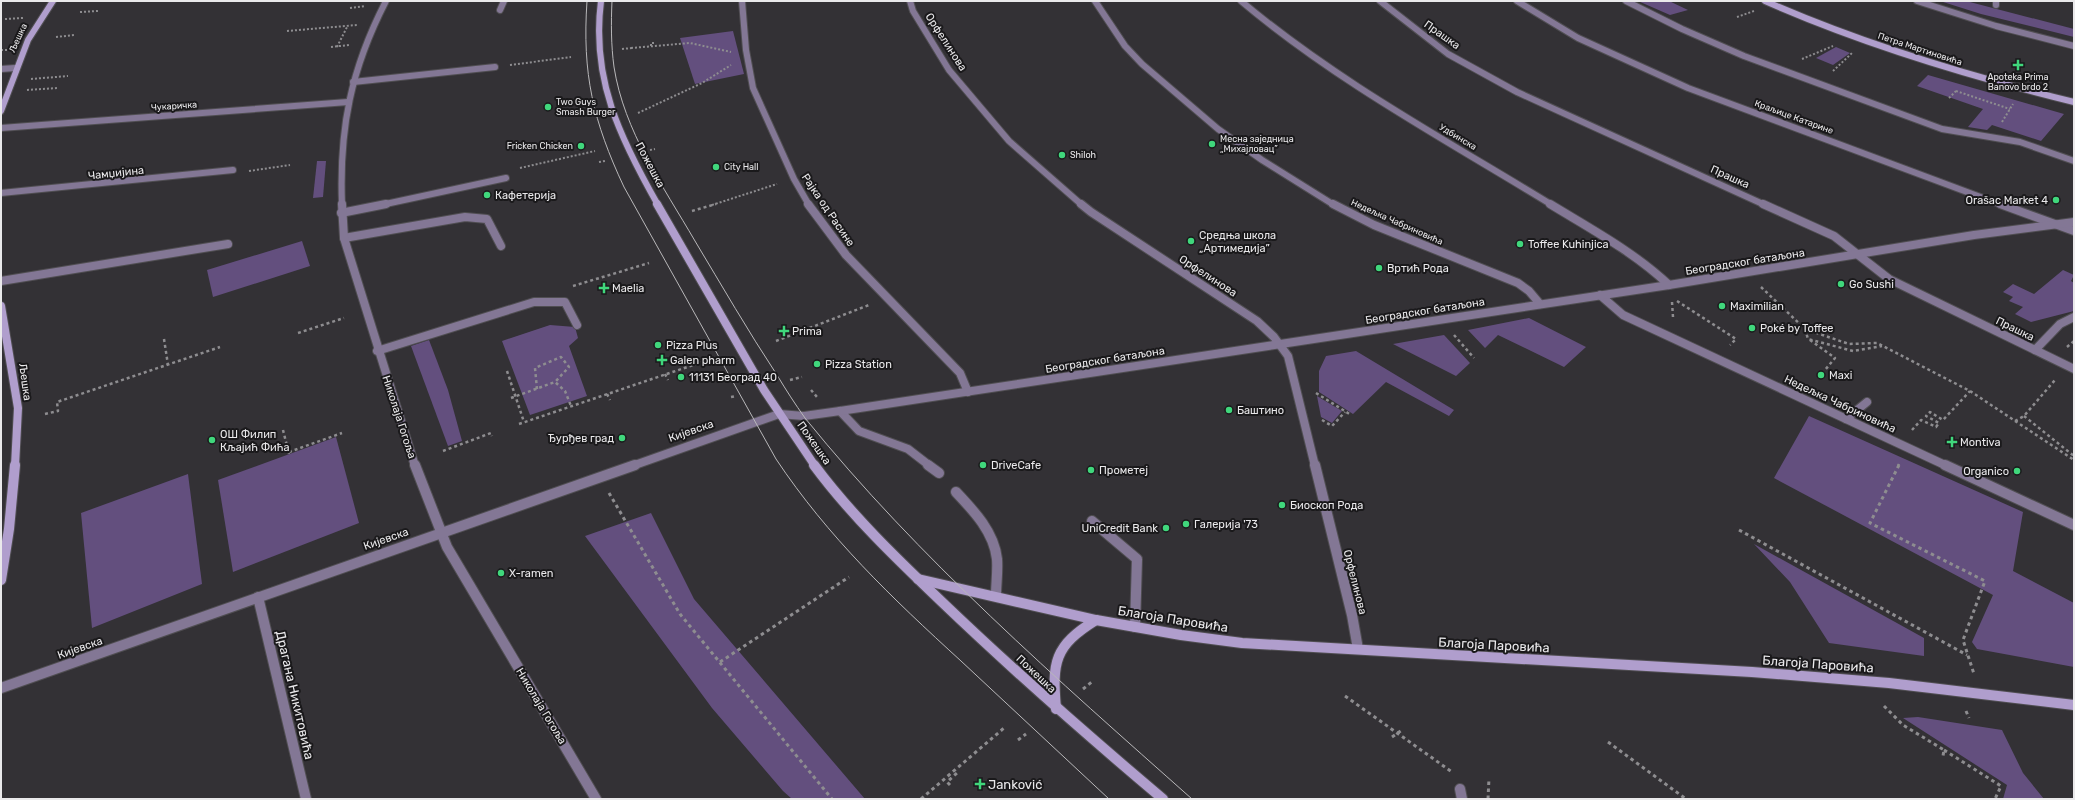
<svg xmlns="http://www.w3.org/2000/svg" width="2075" height="800" viewBox="0 0 2075 800" font-family="Rubik,sans-serif">
<rect width="100%" height="100%" fill="#333135"/>
<g fill="#634f7e">
<path d="M1638,1H1669L1688,10L1670,15Z"/>
<path d="M1940,1H1966L2074,29V37L1981,14Z"/>
<path d="M733,31L744,74L695,84L680,38Z"/>
<path d="M1836,47L1850,53L1833,65L1816,58Z"/>
<path d="M1928,75L2064,114L2041,141L1992,125L1987,130L1968,127L1983,109L1917,86Z"/>
<path d="M317,161H326L323,197L313,198Z"/>
<path d="M302,241L310,266L213,297L207,270Z"/>
<path d="M2063,270L2074,275L2071,281L2074,283V311L2031,322L2015,314L2023,307L2009,301L2013,297L2003,292L2013,284L2034,294Z"/>
<path d="M1529,318L1586,347L1564,367L1498,335L1485,348L1468,330Z"/>
<path d="M550,325L575,327L578,338L569,346L587,396L530,415L502,341Z"/>
<path d="M1444,335L1470,363L1456,376L1393,344Z"/>
<path d="M429,340L448,390L462,441L448,446L411,346Z"/>
<path d="M1356,351L1454,410L1449,416L1386,382L1353,414L1319,392V371L1326,356Z"/>
<path d="M1317,396L1342,411L1332,423L1321,417Z"/>
<path d="M1809,416L2023,512L2013,571L2074,603V667L1977,649L1972,642L1993,595L1774,478Z"/>
<path d="M336,437L359,523L233,572L218,480Z"/>
<path d="M188,474L202,584L92,628L81,513Z"/>
<path d="M651,513L694,599L865,799H792L783,791L712,708L585,536Z"/>
<path d="M1754,544L1924,638V656L1829,643L1790,582Z"/>
<path d="M1918,717L2002,730L2023,773L2044,799H2003L2007,785L1903,718Z"/>
</g>
<g fill="none" stroke-linecap="round" stroke-linejoin="round">
<g stroke="#504e52" stroke-width="8">
<g id="lane-far2">
<path d="M1626,1L1682,29L1744,56L1942,129L2020,142L2074,161"/>
<path d="M1917,1L1996,26L2074,46"/>
<path d="M1996,1V5"/>
<path d="M500,10L504,1"/>
<path d="M353,82L495,67"/>
<path d="M381,205L506,178"/>
</g>
</g>
<g stroke="#504e52" stroke-width="10">
<g id="lane-far1">
<path d="M341,213L386,204"/>
<path d="M344,238L465,217L487,219L501,246"/>
<path d="M1,281L228,244"/>
<path d="M2035,350L2060,324L2074,317"/>
<path d="M377,351L534,302H565L577,325"/>
<path d="M840,411L859,431L908,449L930,466"/>
<path d="M1846,419L1867,402"/>
</g>
</g>
<g stroke="#504e52" stroke-width="12">
<g id="lane">
<path d="M928,465L939,473"/>
<path d="M956,492C974,511 994,532 997,559C998,571 996,584 996,596"/>
<path d="M1092,521L1137,559L1135,627"/>
<path d="M1460,789L1462,799"/>
</g>
</g>
<g stroke="#504e52" stroke-width="8">
<g id="street-far2">
<path d="M742,1L746,50L753,88L794,179L809,205"/>
<path d="M910,1L913,11L949,70L1009,141L1082,205"/>
<path d="M1095,1L1125,46L1142,64L1218,129L1262,160L1334,205"/>
<path d="M1241,1C1336,81 1446,140 1552,205"/>
<path d="M1380,1L1448,54L1517,92L1765,205"/>
<path d="M1517,1L1578,38L1688,88L2002,205"/>
<path d="M1,69L15,68"/>
<path d="M1,128L348,102"/>
<path d="M1,193L233,170"/>
<path d="M342,205C339,128 351,69 386,1"/>
</g>
</g>
<g stroke="#504e52" stroke-width="10">
<g id="street-far1">
<path d="M342,204L344,238L415,466"/>
<path d="M808,204L846,255L960,373L968,392"/>
<path d="M1081,204L1091,212L1257,321L1274,337L1288,356L1315,466"/>
<path d="M1333,204L1374,225L1518,283L1529,291L1540,304"/>
<path d="M1550,204C1591,229 1634,252 1669,285"/>
<path d="M1763,204L1834,236L1889,279L2074,369"/>
<path d="M2000,204L2074,231"/>
<path d="M1600,295L1623,315L1947,466"/>
<path d="M632,466L779,414L804,416L840,411L1669,285L1974,235L2074,222"/>
</g>
</g>
<g stroke="#504e52" stroke-width="12">
<g id="street">
<path d="M415,465L447,547L596,799"/>
<path d="M1315,465L1352,615L1358,649"/>
<path d="M1945,465L2074,525"/>
<path d="M258,597L306,799"/>
<path d="M1,688L635,465"/>
</g>
</g>
<g stroke="#504e52" stroke-width="8">
<g id="secondary-far2">
<path d="M601,1C591,79 620,138 658,205"/>
<path d="M1765,1C1865,45 1968,76 2074,102"/>
<path d="M1,111L28,40L53,1"/>
</g>
</g>
<g stroke="#504e52" stroke-width="10">
<g id="secondary-far1">
<path d="M657,204L764,390L815,466"/>
<path d="M1,306L18,408L15,466"/>
</g>
</g>
<g stroke="#504e52" stroke-width="12">
<g id="secondary">
<path d="M814,465C851,515 897,559 942,602C1013,670 1087,735 1163,799"/>
<path d="M918,579L1096,620L1181,635L1242,643L1752,672L1889,683L2074,705"/>
<path d="M1,580L9,529L15,465"/>
<path d="M1056,709C1052,662 1054,646 1096,620"/>
</g>
</g>
<g stroke="#8e8d90" stroke-width="2" stroke-dasharray="2 2" stroke-linecap="butt">
<path d="M350,8L365,6"/>
<path d="M80,12L98,11"/>
<path d="M1737,17L1754,11"/>
<path d="M5,19L23,18"/>
<path d="M287,31L357,25"/>
<path d="M56,37L75,35"/>
<path d="M650,45H653V42"/>
<path d="M331,47L349,45"/>
<path d="M337,47L347,27"/>
<path d="M631,48L690,43L731,52"/>
<path d="M622,49L632,48"/>
<path d="M1,50H7"/>
<path d="M1802,59L1833,46"/>
<path d="M510,65L571,57"/>
<path d="M1833,71L1852,53"/>
<path d="M31,79L68,76"/>
<path d="M27,90L57,88"/>
<path d="M1956,91L2010,109"/>
<path d="M1949,98L1956,91"/>
<path d="M638,113L702,83L731,65"/>
<path d="M2002,122L2013,104"/>
<path d="M650,150L655,149"/>
<path d="M599,162L605,161"/>
<path d="M520,168L595,151"/>
<path d="M249,171L290,165"/>
<path d="M712,205L777,184"/>
</g>
<g stroke="#8e8d90" stroke-width="2.5" stroke-dasharray="3 3" stroke-linecap="butt">
<path d="M692,211L716,204"/>
<path d="M573,286L649,263"/>
<path d="M1761,287L1805,329L1849,344L1877,343L1970,391L2074,460"/>
<path d="M1677,301L1736,339L1730,345"/>
<path d="M1672,302L1673,317"/>
<path d="M809,329L815,335"/>
<path d="M1805,329L1808,339L1853,351L1882,346"/>
<path d="M298,333L344,318"/>
<path d="M1454,335L1474,358"/>
<path d="M164,339L168,365"/>
<path d="M1810,340L1835,358L1825,370"/>
<path d="M776,341L869,305"/>
<path d="M2067,347L2074,341"/>
<path d="M507,371L524,422"/>
<path d="M665,374L668,380"/>
<path d="M790,380L802,377"/>
<path d="M537,389L535,368L561,357L569,367L555,382"/>
<path d="M811,390L817,397"/>
<path d="M1316,393L1351,415"/>
<path d="M607,394L610,400"/>
<path d="M731,397L736,396"/>
<path d="M511,398L555,382L565,391L571,406"/>
<path d="M45,414L58,411L57,402L220,347"/>
<path d="M2024,416L2074,456"/>
<path d="M1322,420L1332,426L1345,412"/>
<path d="M2015,421L2024,416L2055,380"/>
<path d="M519,424L708,360"/>
<path d="M283,430L289,454"/>
<path d="M1912,430L1921,420L1936,427L1939,423L1926,416L1930,412L1943,420L1970,391"/>
<path d="M443,451L491,433L492,436"/>
<path d="M289,452L342,433"/>
<path d="M1898,466L1899,464"/>
</g>
<g stroke="#8e8d90" stroke-width="3" stroke-dasharray="3.5 3.5" stroke-linecap="butt">
<path d="M1899,465L1870,523L1985,581L1963,640L1974,674"/>
<path d="M609,493L680,614L832,799"/>
<path d="M1739,530L1967,655"/>
<path d="M720,662L849,577"/>
<path d="M1083,689L1093,681"/>
<path d="M1345,696L1452,772"/>
<path d="M1884,706L1903,725L1944,750L1943,756"/>
<path d="M1966,711L1969,718"/>
<path d="M1392,737L1402,730"/>
<path d="M1018,740L1026,734"/>
<path d="M1608,742L1686,799"/>
<path d="M1944,750L2001,786L1995,799"/>
<path d="M950,785L947,782L957,773L956,770"/>
<path d="M921,799L1004,728"/>
<path d="M1488,799L1489,778"/>
</g>
<use href="#lane-far2" stroke="#837795" stroke-width="6"/>
<use href="#lane-far1" stroke="#837795" stroke-width="8"/>
<use href="#lane" stroke="#837795" stroke-width="10"/>
<use href="#street-far2" stroke="#837795" stroke-width="6"/>
<use href="#street-far1" stroke="#837795" stroke-width="8"/>
<use href="#street" stroke="#837795" stroke-width="10"/>
<use href="#secondary-far2" stroke="#b09ecd" stroke-width="6"/>
<use href="#secondary-far1" stroke="#b09ecd" stroke-width="8"/>
<use href="#secondary" stroke="#b09ecd" stroke-width="10"/>
<g stroke="#b9b8ba" stroke-width="1">
<path d="M587,1C582,74 593,121 624,187L776,459C828,537 892,598 961,661C1010,707 1060,753 1109,799"/>
<path d="M612,1C611,23 611,45 614,67C624,131 663,186 695,241C722,286 748,331 777,375C786,390 795,404 805,418C919,559 1057,679 1192,799"/>
</g>
</g>
<g fill="#40d77c" stroke="#1a191b" stroke-width="1.5">
<path d="M2016 59h4v4h4v4h-4v4h-4v-4h-4v-4h4z"/>
<circle cx="548" cy="107" r="4"/>
<circle cx="1212" cy="144" r="4"/>
<circle cx="581" cy="146" r="4"/>
<circle cx="1062" cy="155" r="4"/>
<circle cx="716" cy="167" r="4"/>
<circle cx="487" cy="195" r="4"/>
<circle cx="2056" cy="200" r="4"/>
<circle cx="1191" cy="241" r="4"/>
<circle cx="1520" cy="244" r="4"/>
<circle cx="1379" cy="268" r="4"/>
<circle cx="1841" cy="284" r="4"/>
<path d="M602 282h4v4h4v4h-4v4h-4v-4h-4v-4h4z"/>
<circle cx="1722" cy="306" r="4"/>
<circle cx="1752" cy="328" r="4"/>
<path d="M782 325h4v4h4v4h-4v4h-4v-4h-4v-4h4z"/>
<circle cx="658" cy="345" r="4"/>
<path d="M660 354h4v4h4v4h-4v4h-4v-4h-4v-4h4z"/>
<circle cx="817" cy="364" r="4"/>
<circle cx="1821" cy="375" r="4"/>
<circle cx="681" cy="377" r="4"/>
<circle cx="1229" cy="410" r="4"/>
<circle cx="622" cy="438" r="4"/>
<circle cx="212" cy="440" r="4"/>
<path d="M1950 436h4v4h4v4h-4v4h-4v-4h-4v-4h4z"/>
<circle cx="983" cy="465" r="4"/>
<circle cx="1091" cy="470" r="4"/>
<circle cx="2017" cy="471" r="4"/>
<circle cx="1282" cy="505" r="4"/>
<circle cx="1186" cy="524" r="4"/>
<circle cx="1166" cy="528" r="4"/>
<circle cx="501" cy="573" r="4"/>
<path d="M978 778h4v4h4v4h-4v4h-4v-4h-4v-4h4z"/>
</g>
<g text-anchor="middle" dominant-baseline="central" stroke-width="4" stroke-linejoin="round" paint-order="stroke">
<g font-size="9" fill="#eae9eb" stroke="#1a191b">
<text transform="translate(18 38) rotate(-65)">Љешка</text>
<text transform="translate(1920 49) rotate(18)">Петра Мартиновића</text>
<text transform="translate(174 106) rotate(-4)">Чукаричка</text>
<text transform="translate(1794 117) rotate(20)">Краљице Катарине</text>
<text transform="translate(1458 137) rotate(31)">Удбинска</text>
<text transform="translate(1397 222) rotate(24)">Недељка Чабриновића</text>
</g>
<g font-size="9" fill="#eae9eb" stroke="#1a191b" text-anchor="start">
<text x="2018" y="77" text-anchor="middle">Apoteka Prima<tspan x="2018" dy="10">Banovo brdo 2</tspan></text>
<text x="556" y="102">Two Guys<tspan x="556" dy="10">Smash Burger</tspan></text>
<text x="1220" y="139">Месна заједница<tspan x="1220" dy="10">„Михајловац”</tspan></text>
<text x="573" y="146" text-anchor="end">Fricken Chicken</text>
<text x="1070" y="155">Shiloh</text>
<text x="724" y="167">City Hall</text>
</g>
<g font-size="11" fill="#eae9eb" stroke="#1a191b">
<text transform="translate(1442 35) rotate(35)">Прашка</text>
<text transform="translate(946 42) rotate(57)">Орфелинова</text>
<text transform="translate(650 165) rotate(62)">Пожешка</text>
<text transform="translate(116 173) rotate(-6)">Чамџијина</text>
<text transform="translate(1730 177) rotate(24)">Прашка</text>
<text transform="translate(828 210) rotate(56)">Рајка од Расине</text>
<text transform="translate(1745 262) rotate(-9)">Београдског батаљона</text>
<text transform="translate(1208 276) rotate(33)">Орфелинова</text>
<text transform="translate(1425 311) rotate(-9)">Београдског батаљона</text>
<text transform="translate(2015 329) rotate(26)">Прашка</text>
<text transform="translate(1105 360) rotate(-9)">Београдског батаљона</text>
<text transform="translate(25 382) rotate(82)">Љешка</text>
<text transform="translate(1840 404) rotate(25)">Недељка Чабриновића</text>
<text transform="translate(399 417) rotate(72)">Николаја Гогоља</text>
<text transform="translate(691 431) rotate(-19)">Кијевска</text>
<text transform="translate(814 443) rotate(55)">Пожешка</text>
<text transform="translate(386 539) rotate(-19)">Кијевска</text>
<text transform="translate(1355 582) rotate(76)">Орфелинова</text>
<text transform="translate(80 648) rotate(-19)">Кијевска</text>
<text transform="translate(1036 674) rotate(43)">Пожешка</text>
<text transform="translate(541 706) rotate(59)">Николаја Гогоља</text>
</g>
<g font-size="11" fill="#eae9eb" stroke="#1a191b" text-anchor="start">
<text x="495" y="195">Кафетерија</text>
<text x="2048" y="200" text-anchor="end">Orašac Market 4</text>
<text x="1199" y="235">Средња школа<tspan x="1199" dy="13">„Артимедија”</tspan></text>
<text x="1528" y="244">Toffee Kuhinjica</text>
<text x="1387" y="268">Вртић Рода</text>
<text x="1849" y="284">Go Sushi</text>
<text x="612" y="288">Maelia</text>
<text x="1730" y="306">Maximilian</text>
<text x="1760" y="328">Poké by Toffee</text>
<text x="792" y="331">Prima</text>
<text x="666" y="345">Pizza Plus</text>
<text x="670" y="360">Galen pharm</text>
<text x="825" y="364">Pizza Station</text>
<text x="1829" y="375">Maxi</text>
<text x="689" y="377">11131 Београд 40</text>
<text x="1237" y="410">Баштино</text>
<text x="220" y="434">ОШ Филип<tspan x="220" dy="13">Кљајић Фића</tspan></text>
<text x="614" y="438" text-anchor="end">Ђурђев град</text>
<text x="1960" y="442">Montiva</text>
<text x="991" y="465">DriveCafe</text>
<text x="1099" y="470">Прометеј</text>
<text x="2009" y="471" text-anchor="end">Organico</text>
<text x="1290" y="505">Биоскоп Рода</text>
<text x="1194" y="524">Галерија '73</text>
<text x="1158" y="528" text-anchor="end">UniCredit Bank</text>
<text x="509" y="573">X-ramen</text>
</g>
<g font-size="13" fill="#eae9eb" stroke="#1a191b">
<text transform="translate(1173 619) rotate(9)">Благоја Паровића</text>
<text transform="translate(1494 645) rotate(3)">Благоја Паровића</text>
<text transform="translate(1818 664) rotate(4)">Благоја Паровића</text>
<text transform="translate(295 695) rotate(77)">Драгана Никитовића</text>
</g>
<g font-size="13" fill="#eae9eb" stroke="#1a191b" text-anchor="start">
<text x="988" y="784">Janković</text>
</g>
</g>
<rect width="2075" height="800" fill="none" stroke="#eae9eb" stroke-width="4"/>
</svg>
